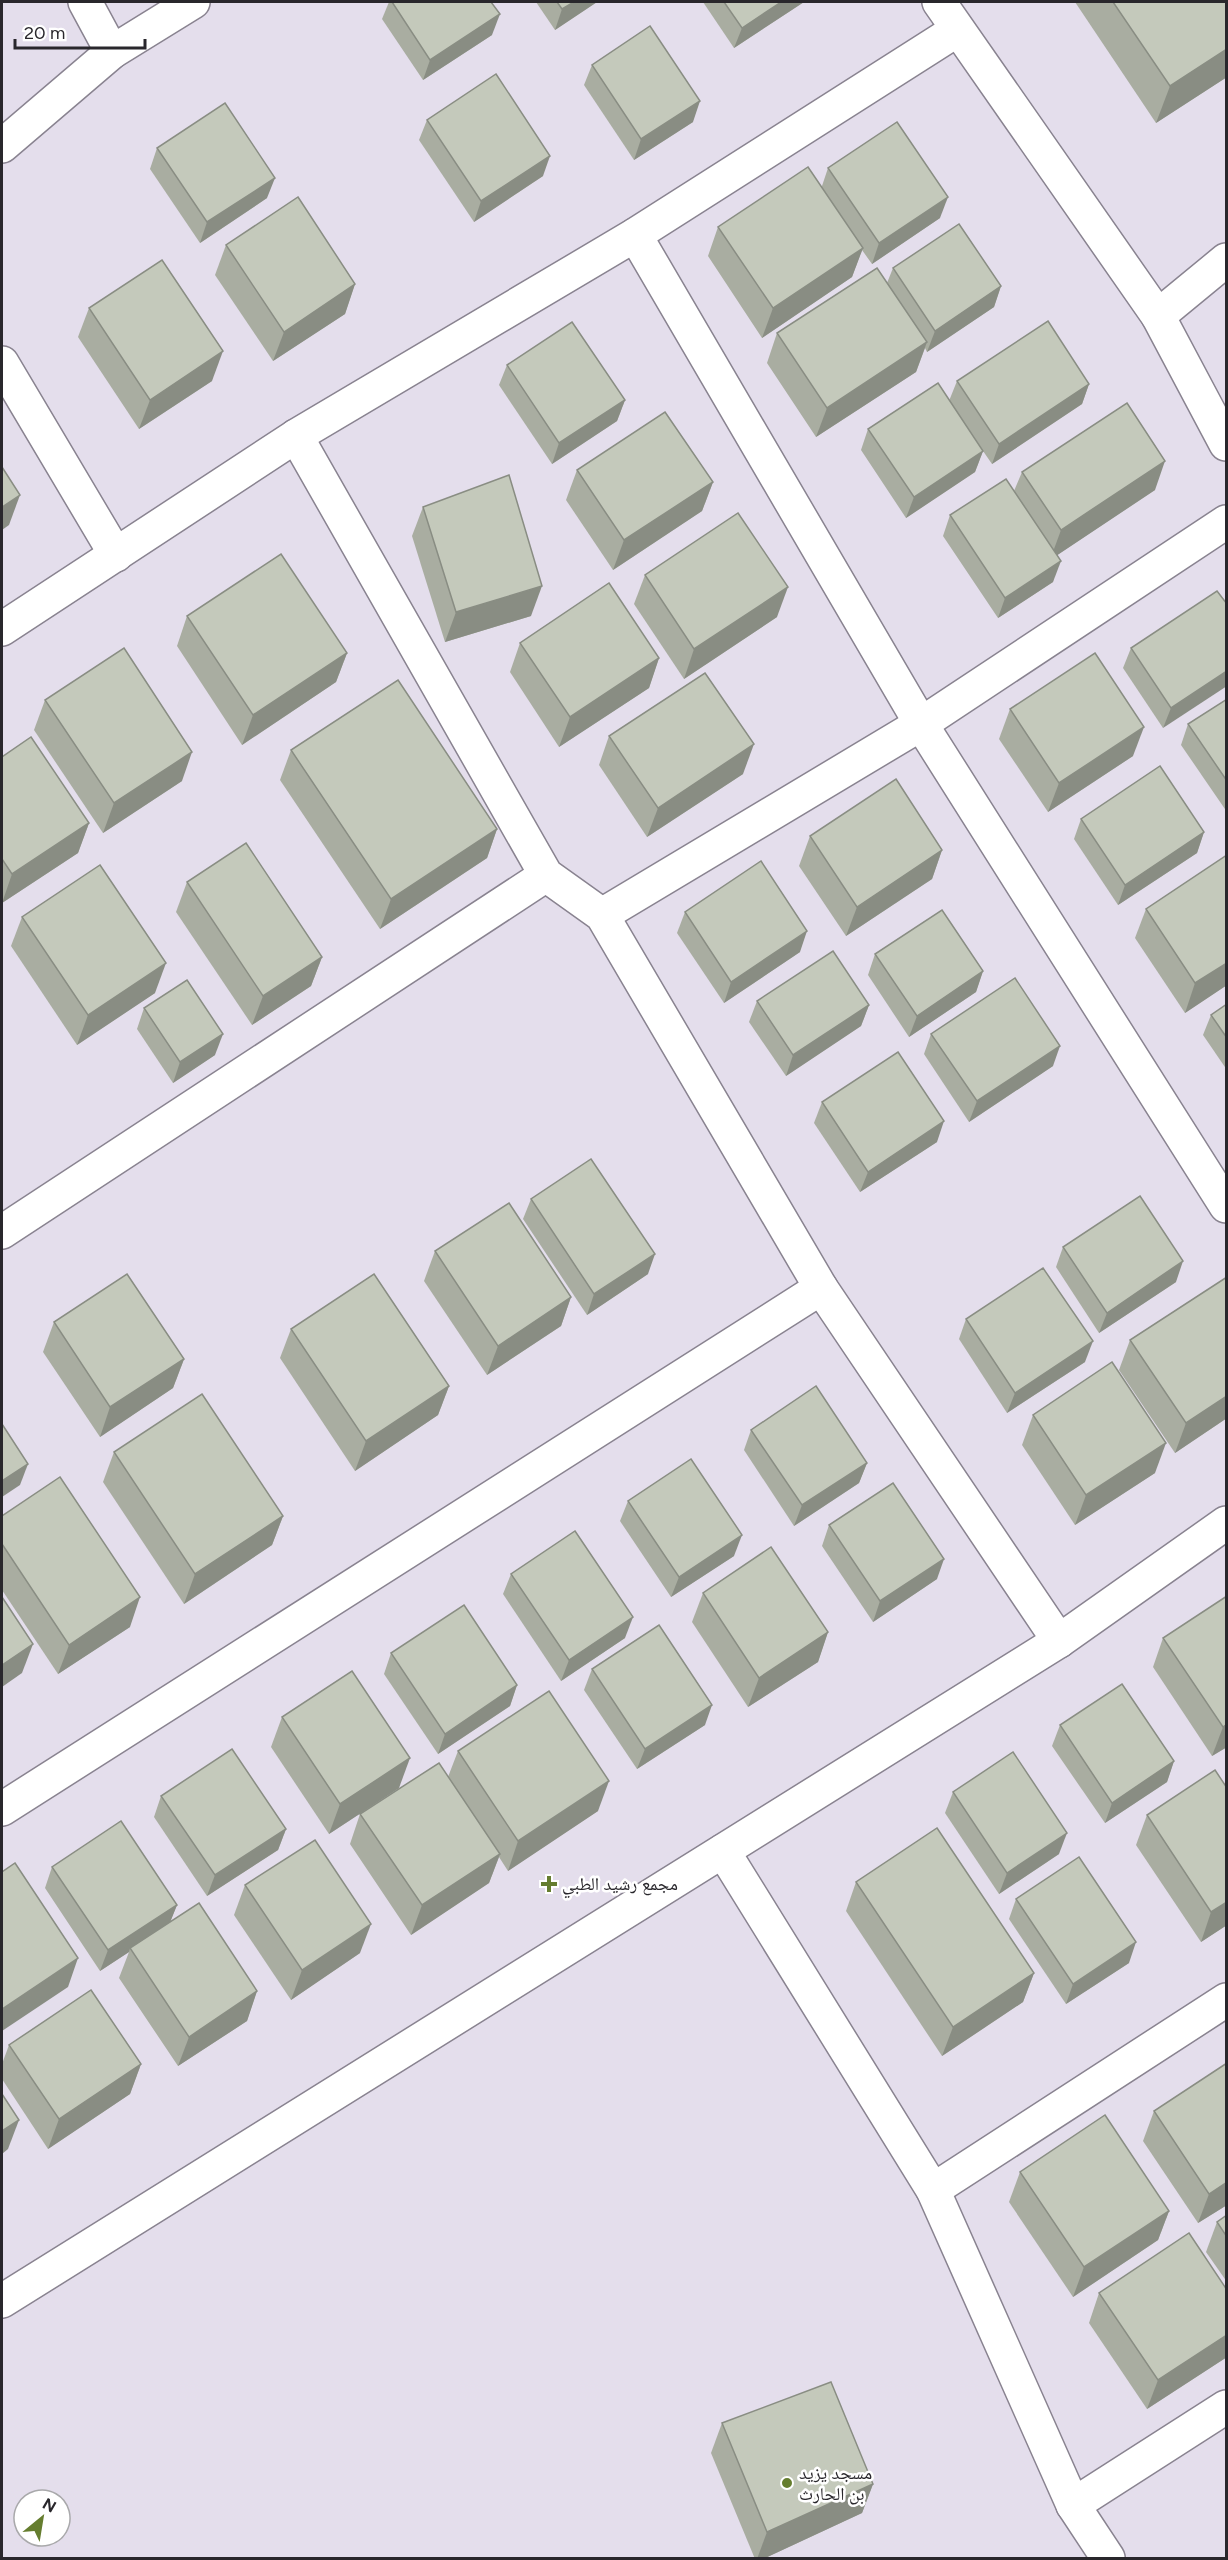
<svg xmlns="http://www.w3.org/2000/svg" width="1228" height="2560" viewBox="0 0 1228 2560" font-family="Figtree,'Noto Naskh Arabic',sans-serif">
<rect width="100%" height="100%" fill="#e4deec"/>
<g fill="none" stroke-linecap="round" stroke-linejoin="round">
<g stroke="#898390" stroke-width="36">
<g id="minor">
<path d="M85,2L112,52"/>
<path d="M939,2L1158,316L1226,444"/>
<path d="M2,146L112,52L193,2"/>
<path d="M635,235L921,724L1226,1206"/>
<path d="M1158,316L1226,260"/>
<path d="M2,363L116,555"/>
<path d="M296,436L546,875L602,915L821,1288L1059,1641"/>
<path d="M2,629L296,436L635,235L957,30"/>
<path d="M602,915L921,724L1226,522"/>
<path d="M2,1232L546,875"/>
<path d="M2,1809L821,1288"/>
<path d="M723,1851L933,2190L1073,2505L1108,2558"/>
<path d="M933,2190L1226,2000"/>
<path d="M2,2301L1059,1641L1226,1523"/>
<path d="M1073,2505L1226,2407"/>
</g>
</g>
<use href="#minor" stroke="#fff" stroke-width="33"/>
</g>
<g fill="#a9ada1">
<path d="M389,2H491L492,35L423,80L382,19Z"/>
<path d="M536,2H597L555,30Z"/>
<path d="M703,2H804L734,48Z"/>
<path d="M1075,2H1227V77L1156,123Z"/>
<path d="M592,65L693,122L634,160L584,85Z"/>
<path d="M427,120L543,176L474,222L419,140Z"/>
<path d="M157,148L267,198L200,243L150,169Z"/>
<path d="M828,168L940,218L872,264L862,250L852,277L762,338L708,256L718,227L822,186Z"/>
<path d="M226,245L355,284L345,314L273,361L215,275Z"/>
<path d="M893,268L1001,286L994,307L927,352L925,348L916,372L816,437L767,363L777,333L887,283Z"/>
<path d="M89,308L212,381L139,429L78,337Z"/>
<path d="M507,365L625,400L617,421L552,464L499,385Z"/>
<path d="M957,381L1089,384L1082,404L992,464L983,451L975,472L906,518L861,450L868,429L949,401Z"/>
<path d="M577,470L713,482L702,511L613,570L566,500Z"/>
<path d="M1022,472L1155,490L1057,555L1053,582L998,618L943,536L950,515L1014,491Z"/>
<path d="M423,507L531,616L445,642L412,536Z"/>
<path d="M645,575L777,617L684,679L634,604Z"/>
<path d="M1227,604L1163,728L1123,668L1131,648Z"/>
<path d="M187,616L347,653L336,682L242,745L177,646Z"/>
<path d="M520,643L659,658L649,688L559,747L510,672Z"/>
<path d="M1227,699V812L1181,745L1188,724Z"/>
<path d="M45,700L182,781L103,833L34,730Z"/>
<path d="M1010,709L1133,756L1048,812L999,739Z"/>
<path d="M609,736L743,774L647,837L599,765Z"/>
<path d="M291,750L497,829L487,858L380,929L280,780Z"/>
<path d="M2,757L89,823L78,853L2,903Z"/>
<path d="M1081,819L1204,832L1197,853L1118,905L1074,839Z"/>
<path d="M810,836L942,850L932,879L846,936L799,866Z"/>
<path d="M187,882L322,957L311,986L252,1025L176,912Z"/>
<path d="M1146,909L1227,985L1185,1013L1135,938Z"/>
<path d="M685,912L800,952L724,1003L677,933Z"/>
<path d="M22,917L155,993L77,1045L11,946Z"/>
<path d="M875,954L983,971L976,992L909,1037L868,975Z"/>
<path d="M757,1001L869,1005L861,1026L786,1076L749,1022Z"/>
<path d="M1227,1004V1070L1203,1035L1211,1015Z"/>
<path d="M144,1008L215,1055L173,1083L137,1029Z"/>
<path d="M931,1034L1053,1066L969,1122L924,1054Z"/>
<path d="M822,1102L937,1142L860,1192L814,1123Z"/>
<path d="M531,1199L648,1274L587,1315L523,1219Z"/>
<path d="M1063,1247L1176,1282L1099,1333L1056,1267Z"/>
<path d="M435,1251L571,1297L561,1326L487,1375L424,1281Z"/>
<path d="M1227,1277V1418L1175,1453L1119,1370L1130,1340Z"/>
<path d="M966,1319L1085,1362L1007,1413L959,1339Z"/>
<path d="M54,1322L184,1359L173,1388L100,1437L43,1352Z"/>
<path d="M291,1329L449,1386L438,1415L355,1471L280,1358Z"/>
<path d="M1033,1415L1155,1473L1075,1525L1022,1445Z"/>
<path d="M751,1430L867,1463L859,1483L794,1526L744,1450Z"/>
<path d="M114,1452L283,1516L272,1545L184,1604L103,1482Z"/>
<path d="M628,1501L734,1556L671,1597L620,1521Z"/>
<path d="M2,1516L130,1627L58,1674L2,1590Z"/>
<path d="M829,1525L937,1579L873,1622L822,1546Z"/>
<path d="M511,1574L625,1638L561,1681L503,1594Z"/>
<path d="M703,1593L828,1632L818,1662L748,1707L692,1622Z"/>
<path d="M1227,1596V1747L1212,1756L1153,1667L1163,1638Z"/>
<path d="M391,1653L517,1685L510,1706L438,1754L384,1674Z"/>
<path d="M592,1669L705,1725L637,1769L584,1690Z"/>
<path d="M282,1717L399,1788L329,1834L271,1747Z"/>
<path d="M1060,1725L1174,1761L1167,1782L1105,1823L1052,1746Z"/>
<path d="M458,1751L598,1811L508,1871L499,1857L489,1883L411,1935L350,1844L360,1814L448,1777Z"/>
<path d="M1227,1788V1925L1201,1942L1136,1845L1147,1815Z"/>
<path d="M953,1792L1059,1854L999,1894L945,1813Z"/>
<path d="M161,1796L286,1829L278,1850L207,1896L154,1817Z"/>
<path d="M52,1867L177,1905L170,1922L257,1991L247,2021L178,2066L119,1978L129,1952L100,1971L45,1888Z"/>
<path d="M856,1882L1034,1973L1023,2002L942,2056L846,1911Z"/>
<path d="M245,1885L360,1953L291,2000L234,1915Z"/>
<path d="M1016,1899L1129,1963L1066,2004L1009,1919Z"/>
<path d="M9,2045L141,2064L130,2094L48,2149L2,2079V2064Z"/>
<path d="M1227,2063V2205L1198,2223L1143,2141L1154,2111Z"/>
<path d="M1020,2172L1169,2211L1158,2240L1073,2297L1009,2202Z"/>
<path d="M1227,2215V2282L1206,2252L1217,2222Z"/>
<path d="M1227,2290V2357L1147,2409L1089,2323L1099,2293Z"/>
<path d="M722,2423L873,2484L862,2513L763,2559H755L711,2453Z"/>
</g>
<g fill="#898d83">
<path d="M574,2H597L555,30L562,9Z"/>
<path d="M781,2H804L734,48L742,28Z"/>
<path d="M500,14L492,35L423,80L430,60Z"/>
<path d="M1227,49V77L1156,123L1170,86Z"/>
<path d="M700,101L693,122L634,160L641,139Z"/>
<path d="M550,156L543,176L474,222L481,201Z"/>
<path d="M275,178L267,198L200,243L207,222Z"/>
<path d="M948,197L940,218L872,264L879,243Z"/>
<path d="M863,248L852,277L762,338L773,308Z"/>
<path d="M355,284L345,314L273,361L284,332Z"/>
<path d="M1001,286L994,307L927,352L935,331Z"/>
<path d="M927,342L916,372L816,437L827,408Z"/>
<path d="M223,351L212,381L139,429L150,400Z"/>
<path d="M1089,384L1082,404L992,464L999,444Z"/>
<path d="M625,400L617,421L552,464L559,443Z"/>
<path d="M983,451L975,472L906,518L914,497Z"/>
<path d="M1165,461L1155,490L1050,560L1061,530Z"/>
<path d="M713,482L702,511L613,570L624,540Z"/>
<path d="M20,495L9,525L2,530V507Z"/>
<path d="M1061,561L1053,582L998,618L1005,598Z"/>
<path d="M542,586L531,616L445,642L456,612Z"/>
<path d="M788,587L777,617L684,679L694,649Z"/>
<path d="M347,653L336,682L242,745L253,715Z"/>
<path d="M659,658L649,688L559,747L570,717Z"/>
<path d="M1227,671V686L1163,728L1171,708Z"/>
<path d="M1144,727L1133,756L1048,812L1059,783Z"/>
<path d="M754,744L743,774L647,837L658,808Z"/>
<path d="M192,752L182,781L103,833L114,803Z"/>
<path d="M89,823L78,853L2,903L12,874Z"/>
<path d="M497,829L487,858L380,929L391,899Z"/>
<path d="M1204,832L1197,853L1118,905L1125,885Z"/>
<path d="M942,850L932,879L846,936L857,907Z"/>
<path d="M807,931L800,952L724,1003L731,982Z"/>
<path d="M322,957L311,986L252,1025L263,996Z"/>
<path d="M166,963L155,993L77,1045L88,1015Z"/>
<path d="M1227,963V985L1185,1013L1195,983Z"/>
<path d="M983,971L976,992L909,1037L917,1016Z"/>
<path d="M869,1005L861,1026L786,1076L793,1055Z"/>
<path d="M223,1034L215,1055L173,1083L180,1062Z"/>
<path d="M1060,1046L1053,1066L969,1122L977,1101Z"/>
<path d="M944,1121L937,1142L860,1192L868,1172Z"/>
<path d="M655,1254L648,1274L587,1315L594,1294Z"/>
<path d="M1183,1261L1176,1282L1099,1333L1107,1313Z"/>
<path d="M571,1297L561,1326L487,1375L498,1346Z"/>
<path d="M1093,1341L1085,1362L1007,1413L1015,1393Z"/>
<path d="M184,1359L173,1388L100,1437L110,1407Z"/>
<path d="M449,1386L438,1415L355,1471L366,1441Z"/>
<path d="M1227,1396V1418L1175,1453L1186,1423Z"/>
<path d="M1166,1443L1155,1473L1075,1525L1086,1495Z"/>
<path d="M867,1463L859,1483L794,1526L802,1505Z"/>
<path d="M28,1464L20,1485L2,1497V1481Z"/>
<path d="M283,1516L272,1545L184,1604L195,1574Z"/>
<path d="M742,1535L734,1556L671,1597L679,1577Z"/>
<path d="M944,1559L937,1579L873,1622L880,1601Z"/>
<path d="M140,1597L130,1627L58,1674L69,1645Z"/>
<path d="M633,1617L625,1638L561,1681L569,1660Z"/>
<path d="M828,1632L818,1662L748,1707L759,1678Z"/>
<path d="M33,1644L22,1673L2,1687V1665Z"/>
<path d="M517,1685L510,1706L438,1754L445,1734Z"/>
<path d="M712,1705L705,1725L637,1769L645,1749Z"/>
<path d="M1227,1724V1747L1212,1756L1223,1727Z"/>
<path d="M410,1758L399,1788L329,1834L340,1804Z"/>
<path d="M1174,1761L1167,1782L1105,1823L1112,1803Z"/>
<path d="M609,1781L598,1811L508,1871L518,1841Z"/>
<path d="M286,1829L278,1850L207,1896L215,1875Z"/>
<path d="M1067,1833L1059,1854L999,1894L1007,1873Z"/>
<path d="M500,1854L489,1883L411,1935L422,1905Z"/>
<path d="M1227,1902V1925L1201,1942L1211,1912Z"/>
<path d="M177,1905L169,1925L130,1948L129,1952L100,1971L108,1950Z"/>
<path d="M371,1924L360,1953L291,2000L302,1970Z"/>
<path d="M1136,1942L1129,1963L1066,2004L1073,1984Z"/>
<path d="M78,1958L68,1987L2,2031V2009Z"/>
<path d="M1034,1973L1023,2002L942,2056L953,2027Z"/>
<path d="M257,1991L247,2021L178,2066L189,2037Z"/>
<path d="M141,2064L130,2094L48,2149L59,2119Z"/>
<path d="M19,2120L8,2149L2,2154V2131Z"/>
<path d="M1227,2182V2205L1198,2223L1209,2194Z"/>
<path d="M1169,2211L1158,2240L1073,2297L1084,2267Z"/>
<path d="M1227,2335V2357L1147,2409L1158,2380Z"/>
<path d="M873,2484L862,2513L763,2559H757L767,2532Z"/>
</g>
<g fill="#c4c9bb" stroke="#898d83" stroke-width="1.5">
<path d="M392,2H491L500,14L430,60Z"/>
<path d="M557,2H574L562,9Z"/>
<path d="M724,2H781L742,28Z"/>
<path d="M1113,2H1227V49L1170,86Z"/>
<path d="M650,26L700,101L641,139L592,65Z"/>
<path d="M496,74L550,156L481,201L427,120Z"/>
<path d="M225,103L275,178L207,222L157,148Z"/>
<path d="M897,122L948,197L879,243L828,168Z"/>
<path d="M808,167L863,248L773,308L718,227Z"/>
<path d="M298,197L355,284L284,332L226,245Z"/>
<path d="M959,224L1001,286L935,331L893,268Z"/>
<path d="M162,260L223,351L150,400L89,308Z"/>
<path d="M877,268L927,342L827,408L777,333Z"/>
<path d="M1048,321L1089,384L999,444L957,381Z"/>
<path d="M572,322L625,400L559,443L507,365Z"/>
<path d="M938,383L983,451L914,497L868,429Z"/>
<path d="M1127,403L1165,461L1061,530L1022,472Z"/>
<path d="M665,412L713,482L624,540L577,470Z"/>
<path d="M2,467L20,495L2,507Z"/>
<path d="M509,475L542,586L456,612L423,507Z"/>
<path d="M1006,479L1061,561L1005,598L950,515Z"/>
<path d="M738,513L788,587L694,649L645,575Z"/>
<path d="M281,554L347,653L253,715L187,616Z"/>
<path d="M609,583L659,658L570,717L520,643Z"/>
<path d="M1217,591L1227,604V671L1171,708L1131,648Z"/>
<path d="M124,648L192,752L114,803L45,700Z"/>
<path d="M1095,653L1144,727L1059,783L1010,709Z"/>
<path d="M705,673L754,744L658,808L609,736Z"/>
<path d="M398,680L497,829L391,899L291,750Z"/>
<path d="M1227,699V781L1188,724Z"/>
<path d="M31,737L89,823L12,874L2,859V757Z"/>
<path d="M1160,766L1204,832L1125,885L1081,819Z"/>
<path d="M896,779L942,850L857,907L810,836Z"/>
<path d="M246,843L322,957L263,996L187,882Z"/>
<path d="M1227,855V963L1195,983L1146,909Z"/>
<path d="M761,861L807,931L731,982L685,912Z"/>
<path d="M100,865L166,963L88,1015L22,917Z"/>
<path d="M942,910L983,971L917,1016L875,954Z"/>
<path d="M833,951L869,1005L793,1055L757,1001Z"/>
<path d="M1015,978L1060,1046L977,1101L931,1034Z"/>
<path d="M187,980L223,1034L180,1062L144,1008Z"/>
<path d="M1227,1004V1038L1211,1015Z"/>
<path d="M898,1052L944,1121L868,1172L822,1102Z"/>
<path d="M591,1159L655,1254L594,1294L531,1199Z"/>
<path d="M1140,1196L1183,1261L1107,1313L1063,1247Z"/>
<path d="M509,1203L571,1297L498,1346L435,1251Z"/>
<path d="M1043,1268L1093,1341L1015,1393L966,1319Z"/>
<path d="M127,1274L184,1359L110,1407L54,1322Z"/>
<path d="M374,1274L449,1386L366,1441L291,1329Z"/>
<path d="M1227,1277V1396L1186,1423L1130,1340Z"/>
<path d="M1112,1362L1166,1443L1086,1495L1033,1415Z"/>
<path d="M816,1386L867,1463L802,1505L751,1430Z"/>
<path d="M202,1394L283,1516L195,1574L114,1452Z"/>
<path d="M2,1424L28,1464L2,1481Z"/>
<path d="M691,1459L742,1535L679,1577L628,1501Z"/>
<path d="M60,1477L140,1597L69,1645L2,1544V1516Z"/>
<path d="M893,1483L944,1559L880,1601L829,1525Z"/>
<path d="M575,1531L633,1617L569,1660L511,1574Z"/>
<path d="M771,1547L828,1632L759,1678L703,1593Z"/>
<path d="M1227,1596V1724L1223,1727L1163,1638Z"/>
<path d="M2,1597L33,1644L2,1665Z"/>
<path d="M464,1605L517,1685L445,1734L391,1653Z"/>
<path d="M659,1625L712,1705L645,1749L592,1669Z"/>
<path d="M352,1671L410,1758L340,1804L282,1717Z"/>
<path d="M1122,1684L1174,1761L1112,1803L1060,1725Z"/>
<path d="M549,1691L609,1781L518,1841L458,1751Z"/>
<path d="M232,1749L286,1829L215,1875L161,1796Z"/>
<path d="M1013,1752L1067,1833L1007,1873L953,1792Z"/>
<path d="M439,1763L500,1854L422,1905L360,1814Z"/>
<path d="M1215,1770L1227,1788V1902L1211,1912L1147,1815Z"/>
<path d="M121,1821L177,1905L108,1950L52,1867Z"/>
<path d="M937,1828L1034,1973L953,2027L856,1882Z"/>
<path d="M315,1840L371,1924L302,1970L245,1885Z"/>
<path d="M1079,1857L1136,1942L1073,1984L1016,1899Z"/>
<path d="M15,1863L78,1958L2,2009V1872Z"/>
<path d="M199,1903L257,1991L189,2037L130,1948Z"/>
<path d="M91,1990L141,2064L59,2119L9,2045Z"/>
<path d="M1227,2063V2182L1209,2194L1154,2111Z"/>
<path d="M2,2094L19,2120L2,2131Z"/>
<path d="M1105,2115L1169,2211L1084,2267L1020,2172Z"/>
<path d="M1227,2215V2237L1217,2222Z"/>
<path d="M1189,2233L1227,2290V2335L1158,2380L1099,2293Z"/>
<path d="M831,2382L873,2484L767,2532L722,2423Z"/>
</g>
<g fill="#657d2f" stroke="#fff" stroke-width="2">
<path d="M546 1875h6v6h6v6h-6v6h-6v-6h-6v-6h6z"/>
<circle cx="787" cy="2483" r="6"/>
</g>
<g text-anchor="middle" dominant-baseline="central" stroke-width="5" stroke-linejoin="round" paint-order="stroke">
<g font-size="18" fill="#29272c" stroke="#fff" text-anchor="start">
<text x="562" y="1884">مجمع رشيد الطبي</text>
<text x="799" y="2473">مسجد يزيد<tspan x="799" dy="21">بن الحارث</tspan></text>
</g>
</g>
<rect width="1228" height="2560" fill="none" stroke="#29272c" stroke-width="6"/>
<g transform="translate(42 2518) rotate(30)"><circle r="28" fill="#ffffff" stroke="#a9a9ab" stroke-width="1.5"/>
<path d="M0-4.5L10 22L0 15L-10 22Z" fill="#657d2f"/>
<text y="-9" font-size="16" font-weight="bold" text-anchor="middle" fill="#29272c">N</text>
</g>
<path d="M15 39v9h130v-9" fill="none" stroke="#29272c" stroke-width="3"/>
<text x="24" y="39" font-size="18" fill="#29272c" stroke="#ffffff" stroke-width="4.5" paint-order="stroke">20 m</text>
</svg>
